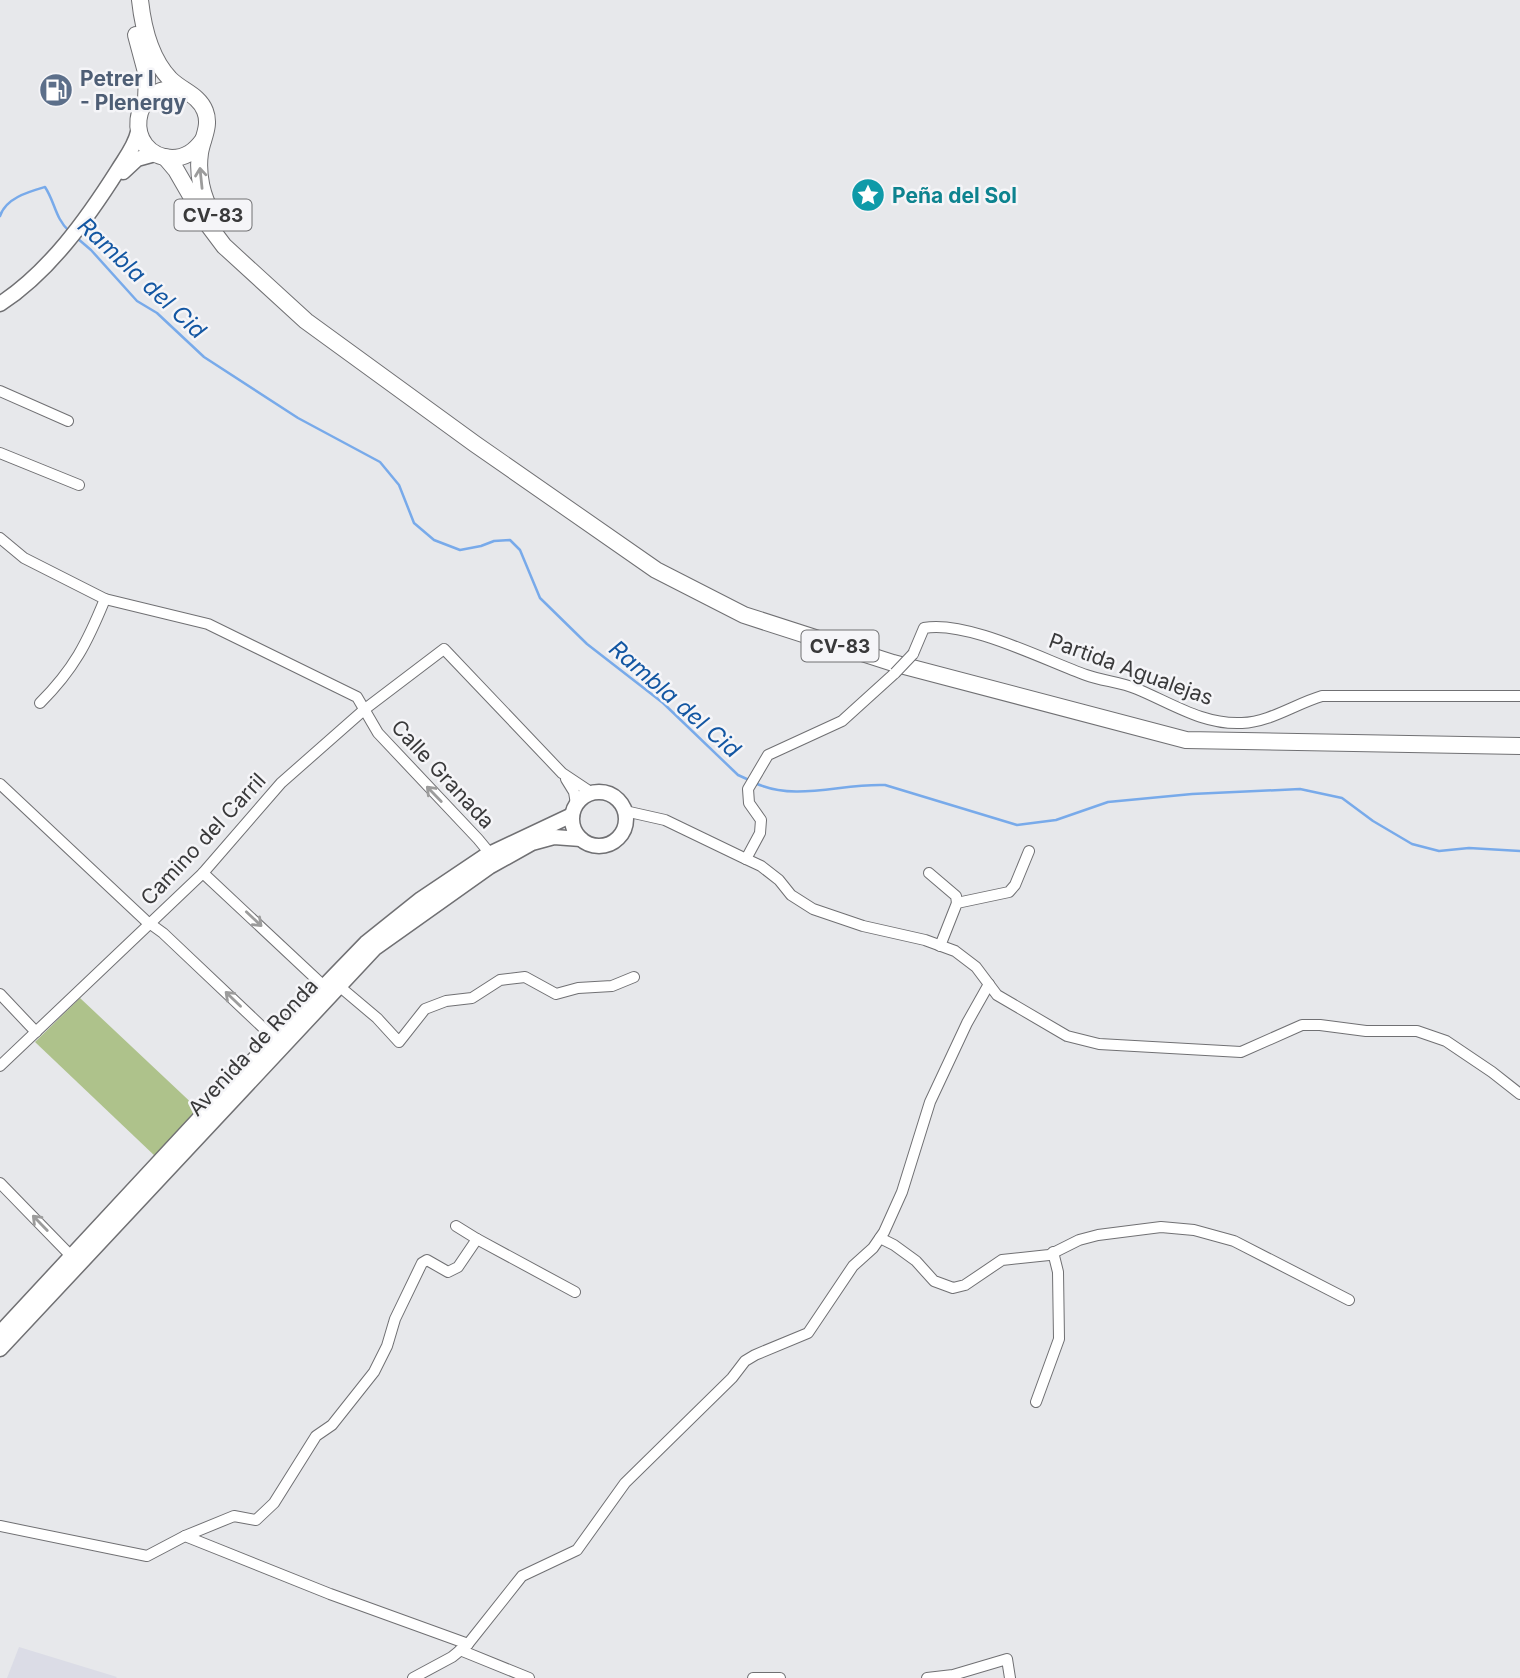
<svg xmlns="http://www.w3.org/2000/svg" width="1520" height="1678" viewBox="0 0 1520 1678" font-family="Inter,sans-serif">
<rect width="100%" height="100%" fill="#e7e8eb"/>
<path fill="#dbdce6" d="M19,1647L117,1677L116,1678H7Z"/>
<path fill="#aec28b" d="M80,998L199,1110L156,1157L35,1042Z"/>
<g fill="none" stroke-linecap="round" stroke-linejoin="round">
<g stroke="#78aaea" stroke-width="2.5">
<path d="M0,216C6,198 28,192 45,187C55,202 55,218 69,231"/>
<path d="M77,238L91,250L137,301L157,313L204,357L298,418L380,462L399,485L414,523L434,540L460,550L481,546L494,541L510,540L520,550L540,598L587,644L663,703L738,775L749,780"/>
<path d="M755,783C797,802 841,783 885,785L1017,825L1056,820L1108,802L1192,794L1300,789L1342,798L1373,821L1412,844L1439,851L1469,848L1520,851"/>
</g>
<g stroke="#707073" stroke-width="12">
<g id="street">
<path d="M0,391L68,421"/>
<path d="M0,453L79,485"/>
<path d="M0,538L24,558L105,599L208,624L357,697L378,733L478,839L492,856"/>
<path d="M913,654L924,628C967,620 1044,660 1086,675C1102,681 1121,682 1137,689C1171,703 1203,725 1242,723C1270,722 1295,704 1322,696H1520"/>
<path d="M40,703C74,669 87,643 105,599"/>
<path d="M566,779L574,792L576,804"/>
<path d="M0,784L145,920L163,933L277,1041"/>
<path d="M625,811L665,820L746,859L760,833L761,820L749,803L748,789L768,755L842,721L895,673"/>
<path d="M746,859L761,866L779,880L791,895L813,909L863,926L925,940L955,951L976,967L997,995L1067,1036L1099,1044L1241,1052L1302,1025H1320L1366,1031H1417L1446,1041L1492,1072L1520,1094"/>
<path d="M203,873L328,990"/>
<path d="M929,873L956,896L957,903"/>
<path d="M940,946L957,903L1009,892L1015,885L1029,851"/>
<path d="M339,986L377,1018L399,1042L425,1009L446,1001L472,998L500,980L525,977L556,994L578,988L612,986L634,977"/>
<path d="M0,994L36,1032"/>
<path d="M0,1066L203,873L281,783L365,709L444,649L562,773L592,793"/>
<path d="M0,1183L74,1259"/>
<path d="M880,1238L894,1245L916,1261L934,1281L953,1288L965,1285L1002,1260L1049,1255L1079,1240L1098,1235L1161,1227L1194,1230L1234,1241L1349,1300"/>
<path d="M477,1239L575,1292"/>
<path d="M1036,1402L1059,1339L1058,1272L1053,1252"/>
<path d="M0,1526L147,1556L185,1536L330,1594L468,1644"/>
<path d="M185,1536L234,1516L256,1520L274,1503L316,1436L332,1425L374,1372L387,1346L395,1319L422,1263L427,1260L448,1272L458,1267L477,1239L456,1226"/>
<path d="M460,1650L529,1678"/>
<path d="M413,1678L452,1657L468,1644L522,1576L577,1550L625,1483L732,1378L745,1361L755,1355L808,1333L853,1266L873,1248L884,1232L902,1192L930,1102L967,1023L989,984"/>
<path d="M753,1678H780"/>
<path d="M927,1678L953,1675L1007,1659L1010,1678"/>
</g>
</g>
<g stroke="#707073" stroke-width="17">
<g id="secondary">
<path d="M123,172L137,159L155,154"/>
<path d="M0,304C49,272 87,219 118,170C126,157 135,146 138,132"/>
<circle cx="599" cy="819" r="27"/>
<path d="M0,1333L274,1038L366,943L421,899L485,856L572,815"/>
<path d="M0,1349L375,948L489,867L532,843L554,837L581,839"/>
</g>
</g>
<g stroke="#707073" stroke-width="18">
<g id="primary">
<path d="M140,0C143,28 150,58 170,79C182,91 199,95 205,111C211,126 202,139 200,153C197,174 202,197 213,215"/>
<path d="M136,35L147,76L146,100"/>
<path d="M183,90C128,80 123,156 172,158C186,158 195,151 203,140"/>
<path d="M165,157L176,170L206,222L224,246L306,321L475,444L656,570L744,615L893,663L1186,740L1520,746"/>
</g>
</g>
<use href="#street" stroke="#fff" stroke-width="10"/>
<use href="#secondary" stroke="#fff" stroke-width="14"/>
<use href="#primary" stroke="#fff" stroke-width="16"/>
<g stroke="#707073" stroke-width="12" stroke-linecap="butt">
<path id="street-bridge" d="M895,673L913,654"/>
</g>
<use href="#street-bridge" stroke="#fff" stroke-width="10"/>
</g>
<defs><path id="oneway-shaft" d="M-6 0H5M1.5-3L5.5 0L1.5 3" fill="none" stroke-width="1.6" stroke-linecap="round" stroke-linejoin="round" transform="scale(1.75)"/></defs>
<g stroke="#9c9c9c">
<use href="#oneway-shaft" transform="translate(201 178) rotate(-96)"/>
<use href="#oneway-shaft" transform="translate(434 794) rotate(-134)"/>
<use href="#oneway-shaft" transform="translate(254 919) rotate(43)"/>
<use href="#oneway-shaft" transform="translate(233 999) rotate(-136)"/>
<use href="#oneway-shaft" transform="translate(40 1223) rotate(-134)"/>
</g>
<defs>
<g id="fuel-disc" transform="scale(1.75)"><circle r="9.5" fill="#5c6f8a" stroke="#f5f5f8"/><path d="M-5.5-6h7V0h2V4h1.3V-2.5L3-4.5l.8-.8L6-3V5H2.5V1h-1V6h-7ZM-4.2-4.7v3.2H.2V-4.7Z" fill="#fff"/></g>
<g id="sight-disc" transform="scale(1.75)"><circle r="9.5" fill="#0f9aa8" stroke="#f5f5f8"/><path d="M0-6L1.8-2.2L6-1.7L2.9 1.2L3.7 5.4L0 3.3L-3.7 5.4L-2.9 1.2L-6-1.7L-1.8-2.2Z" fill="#fff"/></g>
</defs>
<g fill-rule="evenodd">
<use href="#fuel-disc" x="56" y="90"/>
<use href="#sight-disc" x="868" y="195"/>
</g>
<g text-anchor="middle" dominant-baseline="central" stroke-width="5" stroke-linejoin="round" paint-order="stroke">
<g fill="#f5f5f8" stroke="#717173" stroke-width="2">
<rect x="174.5" y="199.5" width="77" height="31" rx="5"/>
<rect x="801.5" y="630.5" width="77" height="31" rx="5"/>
</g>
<g font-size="19" font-weight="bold" fill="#39393a">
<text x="213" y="215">CV-83</text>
<text x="840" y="646">CV-83</text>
</g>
<g font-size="21" font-weight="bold" fill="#4e5e75" stroke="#f5f5f8" text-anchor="start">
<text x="80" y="78">Petrer I<tspan x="80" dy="24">- Plenergy</tspan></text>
</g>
<g font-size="21" font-weight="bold" fill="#0d838f" stroke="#f5f5f8" text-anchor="start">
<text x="892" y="195">Peña del Sol</text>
</g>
<g font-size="21" fill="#39393a" stroke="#f5f5f8">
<text transform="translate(1131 669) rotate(20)">Partida Agualejas</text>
<text transform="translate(443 774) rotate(47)">Calle Granada</text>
<text transform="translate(203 839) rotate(-47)">Camino del Carril</text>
<text transform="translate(253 1047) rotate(-47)">Avenida de Ronda</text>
</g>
<g font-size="23" font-style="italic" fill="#1256a2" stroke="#f5f5f8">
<text transform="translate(142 278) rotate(43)">Rambla del Cid</text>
<text transform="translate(675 699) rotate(41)">Rambla del Cid</text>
</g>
</g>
</svg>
